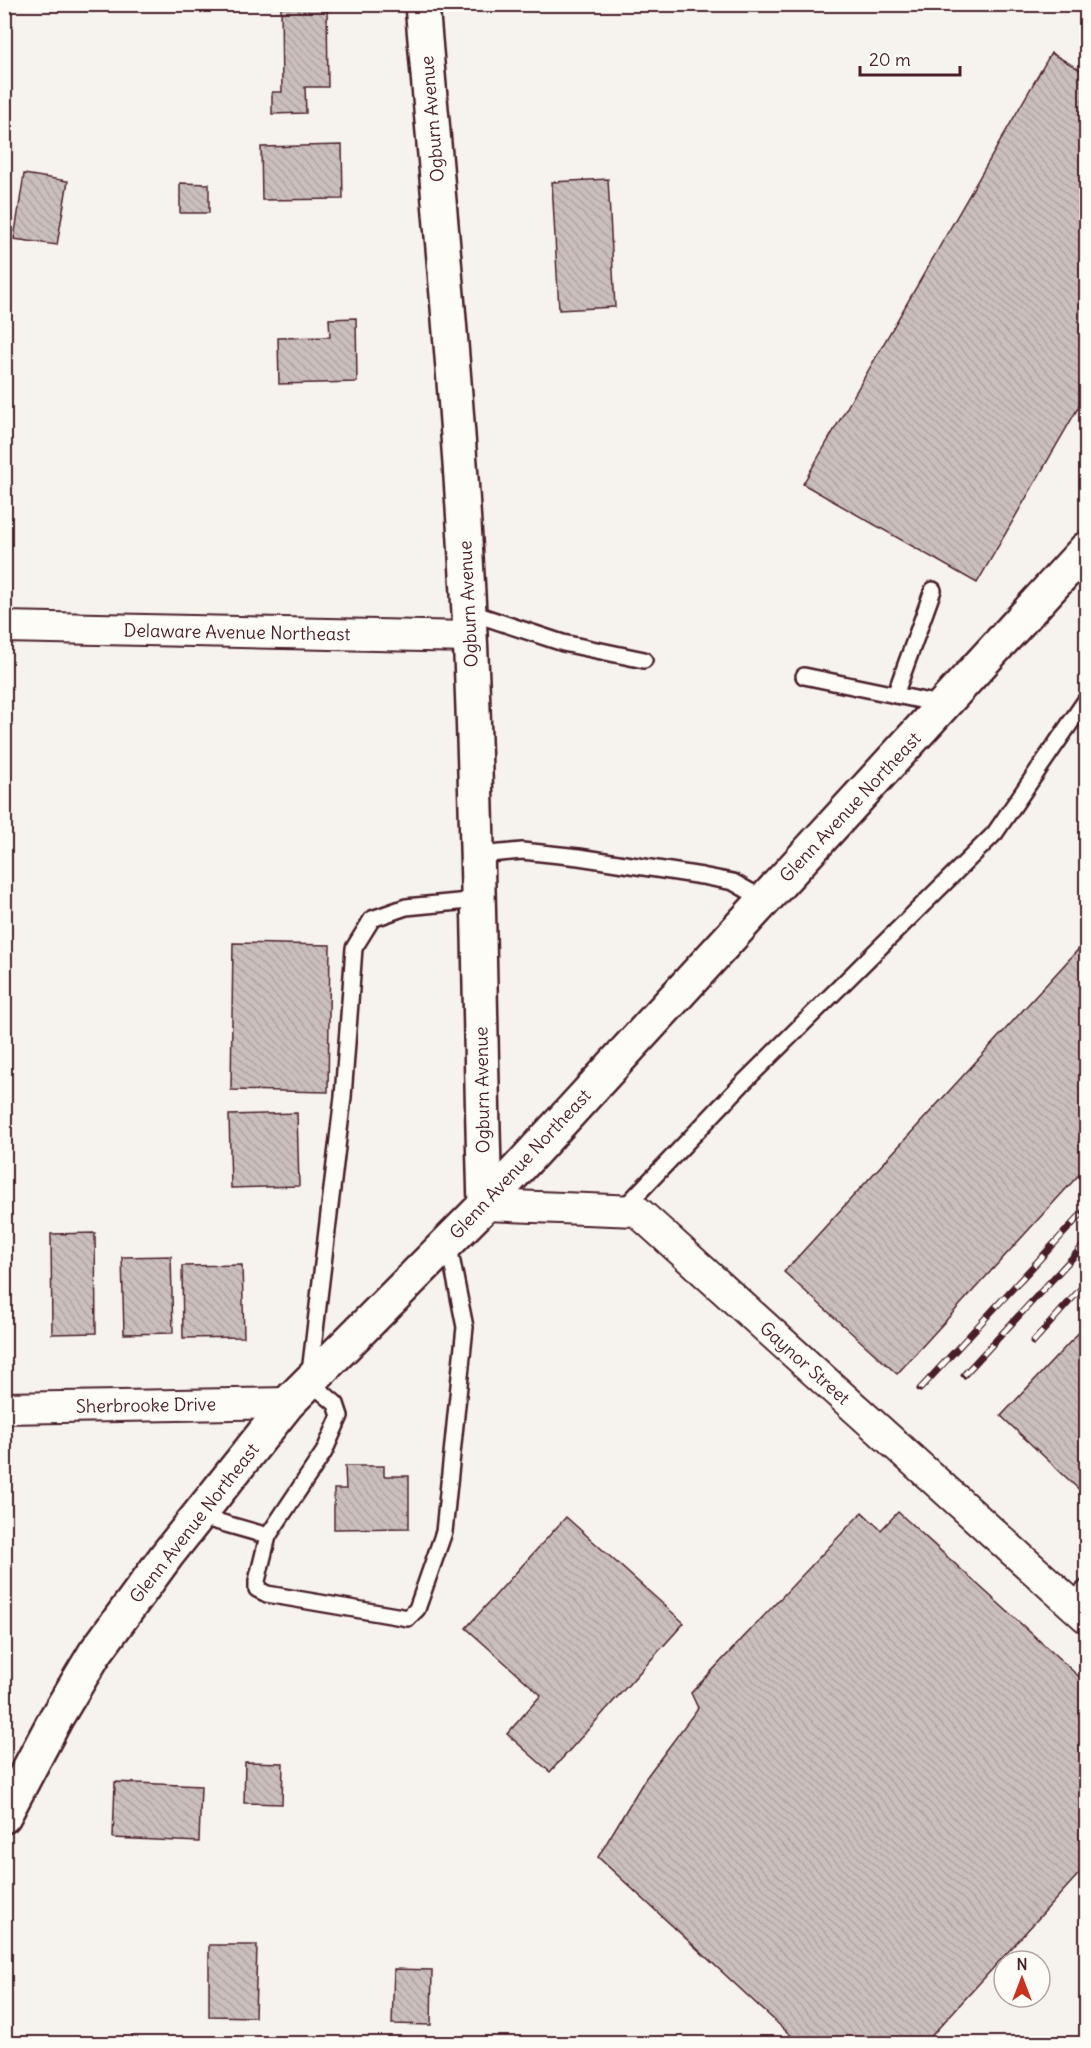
<svg xmlns="http://www.w3.org/2000/svg" width="1091" height="2048" viewBox="0 0 1091 2048" font-family="Delius,sans-serif">
<defs>
<pattern id="building-back-hatch" width="6" height="6" patternUnits="userSpaceOnUse" patternTransform="scale(1.5)"><rect width="6" height="6" fill="#cbbfbe"/><path d="M-1 5l2 2M0 0l6 6M5-1l2 2" fill="none" stroke="#b0a4a3"/></pattern>
</defs>
<rect width="100%" height="100%" fill="#f6f3ef"/>
<filter id="ink" filterUnits="userSpaceOnUse"><feTurbulence type="fractalNoise" baseFrequency=".0167" numOctaves="2"/><feDisplacementMap in="SourceGraphic" scale="12" xChannelSelector="R" yChannelSelector="G"/><feConvolveMatrix kernelMatrix="1 2 1 2 8 2 1 2 1" color-interpolation-filters="sRGB"/></filter>
<g filter="url(#ink)">
<g fill="url(#building-back-hatch)" stroke="#4a1f2b" stroke-width="1.5">
<path d="M281,4H327L328,87H305L306,113L272,114V92H282Z"/>
<path d="M1051,53L1086,73V394L977,583L803,484Z"/>
<path d="M342,145L343,199L262,200L261,147Z"/>
<path d="M24,174L68,181L57,245L14,239Z"/>
<path d="M608,179L615,307L559,310L552,182Z"/>
<path d="M180,183L209,184V213H180Z"/>
<path d="M356,318L357,382L279,384L278,338L330,337L329,319Z"/>
<path d="M1086,941V1167L897,1374L784,1272Z"/>
<path d="M233,943L330,945L328,1092L231,1090Z"/>
<path d="M297,1113L299,1186L231,1188L229,1115Z"/>
<path d="M95,1233L96,1333L52,1334L51,1234Z"/>
<path d="M171,1256L173,1333L124,1334L122,1257Z"/>
<path d="M242,1265L244,1337L183,1338L182,1266Z"/>
<path d="M1086,1325V1496L1001,1416Z"/>
<path d="M345,1466H384V1476H409V1528L334,1529V1489H346Z"/>
<path d="M862,1512L881,1530L898,1512L1086,1683V1866L924,2044H800L598,1857L645,1779L698,1708L691,1693Z"/>
<path d="M566,1517L684,1623L550,1772L507,1734L541,1695L466,1628Z"/>
<path d="M4,1624L11,1626L4,1644Z"/>
<path d="M245,1762L283,1763L282,1804L244,1803Z"/>
<path d="M115,1782L201,1786L199,1842L113,1838Z"/>
<path d="M209,1945H257L255,2017L209,2016Z"/>
<path d="M394,1969L432,1970L431,2025L392,2024Z"/>
</g>
<g fill="none" stroke-linecap="round" stroke-linejoin="round">
<g stroke="#4a1f2b" stroke-width="20">
<g id="lane">
<path d="M469,612L563,643L644,660"/>
<path d="M804,676L944,705"/>
<path d="M895,695L933,590"/>
<path d="M478,855L522,851L579,857L702,876L733,882L765,900"/>
<path d="M623,1209L742,1084L995,833L1086,700"/>
<path d="M198,1516L268,1536L257,1581V1589L267,1594L408,1618L417,1609L444,1532L465,1327L448,1242"/>
<path d="M268,1536L324,1452L340,1416L336,1404L309,1381L343,1097L354,948L372,919L406,907L479,900"/>
<path d="M1071,1603L1086,1588"/>
</g>
</g>
<g stroke="#4a1f2b" stroke-width="34">
<g id="street">
<path d="M4,627L470,637"/>
<path d="M485,1205L637,1211L1086,1617"/>
<path d="M4,1408L288,1403"/>
</g>
</g>
<g stroke="#4a1f2b" stroke-width="38">
<g id="secondary">
<path d="M422,4C439,207 459,410 469,613C479,810 479,1007 485,1205"/>
<path d="M4,1816L56,1718L95,1653L167,1555L288,1403L485,1205L1086,549"/>
</g>
</g>
<use href="#lane" stroke="#fdfcf7" stroke-width="15"/>
<use href="#street" stroke="#fdfcf7" stroke-width="30"/>
<use href="#secondary" stroke="#fdfcf7" stroke-width="33"/>
<g stroke="#4a1f2b" stroke-width="7">
<g id="rail">
<path d="M1033,1342L1086,1283"/>
<path d="M964,1375L1086,1243"/>
<path d="M920,1389L1086,1209"/>
</g>
</g>
<use href="#rail" stroke="#fdfcf7" stroke-width="4.5" stroke-dasharray="14" stroke-linecap="butt"/>
</g>
</g>
<g text-anchor="middle" dominant-baseline="central" stroke-width="4.5" stroke-linejoin="round" paint-order="stroke">
<g font-size="18" fill="#4a1f2b" stroke="#fdfcf7">
<text transform="translate(432 119) rotate(-95)">Ogburn Avenue</text>
<text transform="translate(468 604) rotate(-93)">Ogburn Avenue</text>
<text transform="translate(237 632) rotate(1)">Delaware Avenue Northeast</text>
<text transform="translate(850 807) rotate(-47)">Glenn Avenue Northeast</text>
<text transform="translate(482 1090) rotate(-91)">Ogburn Avenue</text>
<text transform="translate(520 1164) rotate(-47)">Glenn Avenue Northeast</text>
<text transform="translate(805 1363) rotate(42)">Gaynor Street</text>
<text transform="translate(146 1405) rotate(-1)">Sherbrooke Drive</text>
<text transform="translate(194 1523) rotate(-52)">Glenn Avenue Northeast</text>
</g>
</g>
<rect width="1091" height="2048" fill="none" stroke="#fdfcf7" stroke-width="24"/>
<rect x="12" y="12" width="1067" height="2024" fill="none" stroke="#4a1f2b" stroke-width="2" filter="url(#ink)"/>
<g transform="translate(1022 1979)"><circle r="28" fill="#fdfcf7" stroke="#b5a4a5" stroke-width="1.5"/>
<path d="M0-4.5L10 22L0 15L-10 22Z" fill="#c8321e"/>
<text y="-9" font-size="16" font-weight="bold" text-anchor="middle" fill="#4a1f2b">N</text>
</g>
<path d="M860 66v9h100v-9" fill="none" stroke="#4a1f2b" stroke-width="3"/>
<text x="869" y="66" font-size="18" fill="#4a1f2b" stroke="#fdfcf7" stroke-width="4.5" paint-order="stroke">20 m</text>
</svg>
